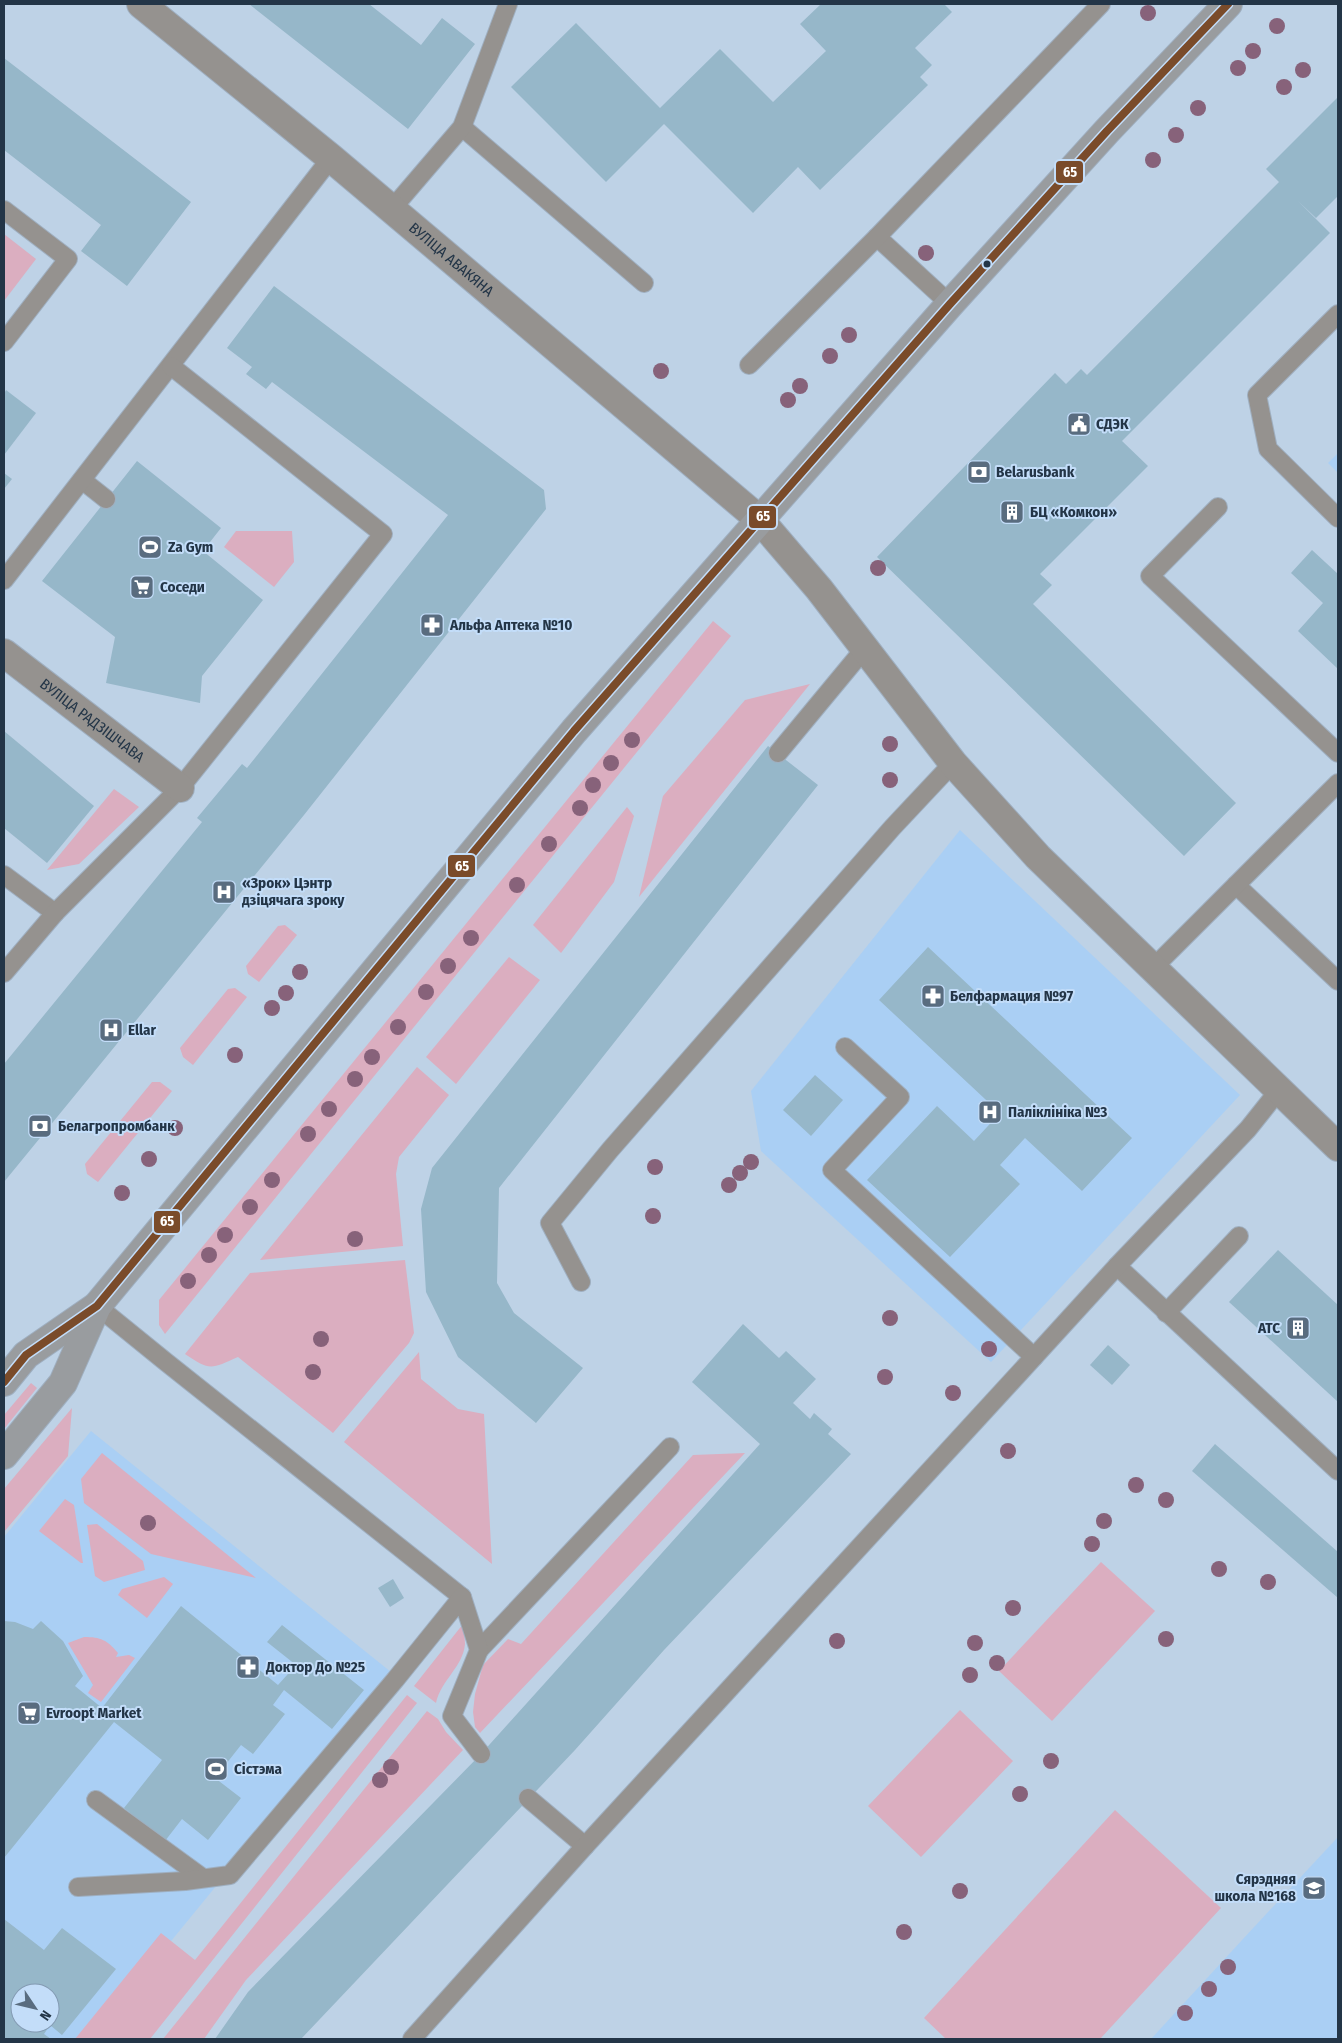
<svg xmlns="http://www.w3.org/2000/svg" width="1342" height="2043" viewBox="0 0 1342 2043" font-family="'Fira Sans Condensed',sans-serif">
<rect width="100%" height="100%" fill="#bed2e6"/>
<g fill="#aacff4" fill-rule="evenodd">
<path d="M1338,453V473L1328,463Z"/>
<path d="M960,830L1240,1095L991,1362L761,1151L751,1091Z"/>
<path d="M91,1431L391,1672L91,2039H4V1537ZM20,1993H50V2023H20Z"/>
<path d="M1338,1837V2039H1151L1243,1939Z"/>
</g>
<g fill="#dbaec0">
<path d="M4,234L36,259L4,301Z"/>
<path d="M236,531H292L294,562L274,587L224,547Z"/>
<path d="M713,621L731,636L165,1334L159,1325V1300Z"/>
<path d="M810,684L639,897L663,796L745,700Z"/>
<path d="M114,789L139,807L79,864L47,870Z"/>
<path d="M627,807L634,816L614,882L561,953L533,925Z"/>
<path d="M285,925L297,935L259,982L248,974L246,966L278,926Z"/>
<path d="M509,957L540,980L456,1084L426,1057Z"/>
<path d="M235,988L247,997L193,1065L183,1057L180,1048L228,989Z"/>
<path d="M417,1067L449,1095L399,1157L396,1174L403,1246L260,1260Z"/>
<path d="M152,1082H160L172,1091L98,1182L87,1174L85,1164Z"/>
<path d="M405,1260L414,1333L409,1343L333,1433L238,1357C211,1369 210,1371 185,1354L250,1273Z"/>
<path d="M419,1352L421,1379L458,1409L484,1414L492,1564L344,1442Z"/>
<path d="M31,1383L37,1388L4,1429V1415Z"/>
<path d="M72,1408L68,1456L4,1532V1489Z"/>
<path d="M102,1453L256,1578L151,1554L84,1503L81,1479Z"/>
<path d="M745,1453L480,1733L475,1727L473,1712L475,1694L483,1665L508,1639L521,1644L693,1455Z"/>
<path d="M65,1499L74,1505L83,1563H81L39,1531Z"/>
<path d="M97,1524L143,1561L145,1570L104,1582L95,1576L87,1525Z"/>
<path d="M1101,1562L1155,1611L1052,1721L999,1671Z"/>
<path d="M164,1577L173,1584L147,1618L118,1595L122,1589Z"/>
<path d="M463,1624C463,1630 465,1638 465,1644C463,1667 441,1680 436,1703L414,1686Z"/>
<path d="M84,1637C101,1637 107,1640 118,1653L116,1657L129,1655L135,1658L101,1702L88,1693L93,1685L68,1643Z"/>
<path d="M407,1695L417,1703L150,2039H75L161,1933L195,1960Z"/>
<path d="M960,1710L1013,1761L921,1857L868,1806Z"/>
<path d="M427,1711L438,1719L446,1732L463,1750L246,1980L204,2039H163Z"/>
<path d="M1115,1810L1221,1908L1100,2039H946L924,2018Z"/>
</g>
<g fill="#96b7c9" fill-rule="evenodd">
<path d="M249,4H369L421,45L442,18L475,44L408,129Z"/>
<path d="M821,4H944L952,12L915,48L932,65L920,77L928,85L820,190L798,167L753,213L664,124L606,182L511,87L576,23L660,108L720,49L773,102L826,51L800,24Z"/>
<path d="M4,58L191,202L127,286L81,251L101,225L4,150Z"/>
<path d="M1338,97V196L1316,218L1298,201L1330,233L1122,441L1148,466L1040,574L1052,585L1033,604L1236,803L1184,856L877,557L1055,373L1066,384L1081,369L1087,375L1279,182L1266,169Z"/>
<path d="M274,286L544,490L546,509L304,815L4,1182V1064L202,822L197,818L242,764L247,768L448,515L272,382L266,389L246,374L252,367L227,348Z"/>
<path d="M6,390L36,413L4,455V394Z"/>
<path d="M137,461L221,528L203,551L263,600L202,676L200,703L106,683L115,637L42,581Z"/>
<path d="M4,473L12,479L4,489Z"/>
<path d="M1312,550L1338,574V669L1298,631L1323,603L1291,573Z"/>
<path d="M4,731L94,806L47,863L4,828Z"/>
<path d="M768,746L818,785L499,1188L497,1283L514,1313L583,1368L536,1423L458,1357L426,1292L421,1209L432,1168Z"/>
<path d="M928,947L1132,1138L1082,1191L1025,1138L1000,1165L1020,1184L950,1257L867,1180L937,1106L974,1141L1000,1113L879,1000Z"/>
<path d="M815,1075L843,1100L811,1136L783,1110Z"/>
<path d="M1278,1250L1338,1305V1402L1229,1302Z"/>
<path d="M743,1324L779,1358L786,1351L816,1379L793,1403L810,1419L814,1413L832,1429L828,1434L851,1454L664,1650L575,1750L301,2039H215L248,1992L481,1754L760,1444L692,1382Z"/>
<path d="M1108,1345L1130,1365L1112,1385L1090,1365Z"/>
<path d="M1215,1444L1338,1552V1598L1192,1471Z"/>
<path d="M393,1579L404,1598L390,1607L378,1588Z"/>
<path d="M181,1606L278,1685L296,1665L267,1642L282,1625L364,1690L332,1729L284,1690L273,1705L285,1714L253,1754L241,1745L215,1778L241,1798L208,1840L182,1819L165,1841L124,1808L162,1760L114,1722L4,1858V1621L15,1622L33,1629L41,1621L63,1641L83,1676L75,1686L102,1708Z"/>
<path d="M4,1919L44,1950L62,1928L116,1969L62,2035L50,2025L44,2034L51,2039H4ZM20,1993H50V2023H20Z"/>
</g>
<g fill="none" stroke-linecap="round" stroke-linejoin="round">
<g stroke="#9fafc0" stroke-width="20">
<g id="service">
<path d="M462,127L644,283"/>
<path d="M4,210L68,259L4,342"/>
<path d="M391,210L462,127L508,4"/>
<path d="M877,237L950,304"/>
<path d="M1338,314L1257,395L1268,449L1338,518"/>
<path d="M749,365L877,237L1101,4"/>
<path d="M82,480L106,499"/>
<path d="M1218,507L1150,576L1338,753"/>
<path d="M4,580L331,158"/>
<path d="M778,753L865,648"/>
<path d="M4,875L55,913"/>
<path d="M1236,885L1338,981"/>
<path d="M1153,968L1338,783"/>
<path d="M4,973L55,913L180,788L383,534L171,366"/>
<path d="M845,1047L900,1097L832,1170L1034,1357"/>
<path d="M1117,1266L1338,1471"/>
<path d="M581,1282L550,1223L610,1150L892,828L953,763"/>
<path d="M97,1306L166,1362L462,1597"/>
<path d="M1166,1313L1239,1236"/>
<path d="M479,1650L670,1447"/>
<path d="M528,1798L585,1846"/>
<path d="M96,1800L203,1878"/>
<path d="M78,1887L185,1881L230,1875L395,1680L462,1597L479,1650L452,1716L481,1754"/>
<path d="M412,2039L585,1846L1034,1357L1117,1266L1248,1129L1279,1090"/>
</g>
</g>
<g stroke="#9fafc0" stroke-width="30">
<g id="minor">
<path id="s1" d="M141,4L331,158L760,520L819,589L953,763L1038,857L1338,1147"/>
<path id="s2" d="M4,653L180,788"/>
</g>
</g>
<g stroke="#9fafc0" stroke-width="30">
<g id="secondary">
<path d="M4,1382L26,1355L97,1306L574,731L950,304L1107,131L1228,4"/>
<path d="M4,1455L63,1383L97,1306"/>
</g>
</g>
<use href="#service" stroke="#95928f" stroke-width="18"/>
<use href="#minor" stroke="#95928f" stroke-width="28"/>
<use href="#secondary" stroke="#999c9f" stroke-width="28"/>
<g stroke="#c3ddf9" stroke-width="11">
<path id="bus-1" d="M4,1382L26,1355L97,1306L574,731L950,304L1107,131L1228,4"/>
</g>
<use href="#bus-1" stroke="#7a4b2a" stroke-width="8"/>
</g>
<g fill="#87627a">
<circle cx="1148" cy="13" r="8"/>
<circle cx="1277" cy="26" r="8"/>
<circle cx="1253" cy="51" r="8"/>
<circle cx="1238" cy="68" r="8"/>
<circle cx="1303" cy="70" r="8"/>
<circle cx="1284" cy="87" r="8"/>
<circle cx="1198" cy="108" r="8"/>
<circle cx="1176" cy="135" r="8"/>
<circle cx="1153" cy="160" r="8"/>
<circle cx="926" cy="253" r="8"/>
<circle cx="849" cy="335" r="8"/>
<circle cx="830" cy="356" r="8"/>
<circle cx="661" cy="371" r="8"/>
<circle cx="800" cy="386" r="8"/>
<circle cx="788" cy="400" r="8"/>
<circle cx="878" cy="568" r="8"/>
<circle cx="632" cy="740" r="8"/>
<circle cx="890" cy="744" r="8"/>
<circle cx="611" cy="763" r="8"/>
<circle cx="890" cy="780" r="8"/>
<circle cx="593" cy="785" r="8"/>
<circle cx="580" cy="808" r="8"/>
<circle cx="549" cy="844" r="8"/>
<circle cx="517" cy="885" r="8"/>
<circle cx="471" cy="938" r="8"/>
<circle cx="448" cy="966" r="8"/>
<circle cx="300" cy="972" r="8"/>
<circle cx="426" cy="992" r="8"/>
<circle cx="286" cy="993" r="8"/>
<circle cx="272" cy="1008" r="8"/>
<circle cx="398" cy="1027" r="8"/>
<circle cx="235" cy="1055" r="8"/>
<circle cx="372" cy="1057" r="8"/>
<circle cx="355" cy="1079" r="8"/>
<circle cx="329" cy="1109" r="8"/>
<circle cx="175" cy="1128" r="8"/>
<circle cx="308" cy="1134" r="8"/>
<circle cx="149" cy="1159" r="8"/>
<circle cx="751" cy="1162" r="8"/>
<circle cx="655" cy="1167" r="8"/>
<circle cx="740" cy="1173" r="8"/>
<circle cx="272" cy="1180" r="8"/>
<circle cx="729" cy="1185" r="8"/>
<circle cx="122" cy="1193" r="8"/>
<circle cx="250" cy="1207" r="8"/>
<circle cx="653" cy="1216" r="8"/>
<circle cx="225" cy="1235" r="8"/>
<circle cx="355" cy="1239" r="8"/>
<circle cx="209" cy="1255" r="8"/>
<circle cx="188" cy="1281" r="8"/>
<circle cx="890" cy="1318" r="8"/>
<circle cx="321" cy="1339" r="8"/>
<circle cx="989" cy="1349" r="8"/>
<circle cx="313" cy="1372" r="8"/>
<circle cx="885" cy="1377" r="8"/>
<circle cx="953" cy="1393" r="8"/>
<circle cx="1008" cy="1451" r="8"/>
<circle cx="1136" cy="1485" r="8"/>
<circle cx="1166" cy="1500" r="8"/>
<circle cx="1104" cy="1521" r="8"/>
<circle cx="148" cy="1523" r="8"/>
<circle cx="1092" cy="1544" r="8"/>
<circle cx="1219" cy="1569" r="8"/>
<circle cx="1268" cy="1582" r="8"/>
<circle cx="1013" cy="1608" r="8"/>
<circle cx="1166" cy="1639" r="8"/>
<circle cx="837" cy="1641" r="8"/>
<circle cx="975" cy="1643" r="8"/>
<circle cx="997" cy="1663" r="8"/>
<circle cx="970" cy="1675" r="8"/>
<circle cx="1051" cy="1761" r="8"/>
<circle cx="391" cy="1767" r="8"/>
<circle cx="380" cy="1780" r="8"/>
<circle cx="1020" cy="1794" r="8"/>
<circle cx="960" cy="1891" r="8"/>
<circle cx="904" cy="1932" r="8"/>
<circle cx="1228" cy="1967" r="8"/>
<circle cx="1209" cy="1989" r="8"/>
<circle cx="1185" cy="2013" r="8"/>
</g>
<defs>
<g id="civic-square" transform="scale(1.25)"><rect x="-9" y="-9" width="18" height="18" rx="4" fill="#596c7f" stroke="#c3ddf9"/><path d="M-.6-6.5H3V-4.5H.6V-3L4-1V1h2V6H-6V1h2V-1L-.6-3ZM-1.2 2.5V6h2.4V2.5Z" fill="#fff"/></g>
<g id="bank-square" transform="scale(1.25)"><rect x="-9" y="-9" width="18" height="18" rx="4" fill="#596c7f" stroke="#c3ddf9"/><path d="M-6-4H6V4H-6ZM0-2.3a2.3 2.3 0 1 0 0 4.6a2.3 2.3 0 1 0 0-4.6Z" fill="#fff"/></g>
<g id="building-square" transform="scale(1.25)"><rect x="-9" y="-9" width="18" height="18" rx="4" fill="#596c7f" stroke="#c3ddf9"/><path d="M-4-6H4V6H1V3H-1V6H-4ZM-2.5-4.3h1.7v1.8h-1.7ZM.8-4.3h1.7v1.8H.8ZM-2.5-1h1.7V.8h-1.7ZM.8-1h1.7V.8H.8Z" fill="#fff"/></g>
<g id="stadium-square" transform="scale(1.25)"><rect x="-9" y="-9" width="18" height="18" rx="4" fill="#596c7f" stroke="#c3ddf9"/><path d="M0-5a6.5 5 0 1 0 0 10a6.5 5 0 1 0 0-10ZM-3.5-1.8h7v3.6h-7Z" fill="#fff"/></g>
<g id="supermarket-square" transform="scale(1.25)"><rect x="-9" y="-9" width="18" height="18" rx="4" fill="#596c7f" stroke="#c3ddf9"/><path d="M-6-5.5h2.5l.6 2H6L4.5 2H-2.5L-4.4-4H-6ZM-1.5 3.2a1.3 1.3 0 1 0 .1 0ZM3 3.2a1.3 1.3 0 1 0 .1 0Z" fill="#fff"/></g>
<g id="pharmacy-square" transform="scale(1.25)"><rect x="-9" y="-9" width="18" height="18" rx="4" fill="#596c7f" stroke="#c3ddf9"/><path d="M-2-6h4v4h4v4h-4v4h-4v-4h-4v-4h4Z" fill="#fff"/></g>
<g id="hospital-square" transform="scale(1.25)"><rect x="-9" y="-9" width="18" height="18" rx="4" fill="#596c7f" stroke="#c3ddf9"/><path d="M-5-5h3v3.5h4V-5h3V5h-3V1.5h-4V5h-3Z" fill="#fff"/></g>
<g id="school-square" transform="scale(1.25)"><rect x="-9" y="-9" width="18" height="18" rx="4" fill="#596c7f" stroke="#c3ddf9"/><path d="M0-5L7-2L0 1L-7-2ZM-4 1L0 2.5L4 1V4Q0 6-4 4Z" fill="#fff"/></g>
</defs>
<g fill-rule="evenodd">
<use href="#civic-square" x="1079" y="424"/>
<use href="#bank-square" x="979" y="472"/>
<use href="#building-square" x="1012" y="512"/>
<use href="#stadium-square" x="150" y="547"/>
<use href="#supermarket-square" x="142" y="587"/>
<use href="#pharmacy-square" x="432" y="625"/>
<use href="#hospital-square" x="224" y="892"/>
<use href="#pharmacy-square" x="933" y="996"/>
<use href="#hospital-square" x="111" y="1030"/>
<use href="#hospital-square" x="990" y="1112"/>
<use href="#bank-square" x="40" y="1126"/>
<use href="#building-square" x="1298" y="1328"/>
<use href="#pharmacy-square" x="248" y="1667"/>
<use href="#supermarket-square" x="29" y="1713"/>
<use href="#stadium-square" x="216" y="1769"/>
<use href="#school-square" x="1314" y="1888"/>
</g>
<circle fill="#233547" stroke="#c3ddf9" stroke-width="2" cx="987" cy="264" r="4.5"/>
<g text-anchor="middle" dominant-baseline="central" stroke-width="4" stroke-linejoin="round" paint-order="stroke">
<g font-size="15" fill="#233547" stroke="#c3ddf9">
<text stroke="none"><textPath href="#s1" startOffset="402">ВУЛІЦА АВАКЯНА</textPath></text>
<text stroke="none"><textPath href="#s2" startOffset="111">ВУЛІЦА РАДЗІШЧАВА</textPath></text>
</g>
<g font-size="15" font-weight="bold" fill="#233547" stroke="#c3ddf9" text-anchor="start">
<text x="1096" y="424">СДЭК</text>
<text x="996" y="472">Belarusbank</text>
<text x="1030" y="512">БЦ «Комкон»</text>
<text x="168" y="547">Za Gym</text>
<text x="160" y="587">Соседи</text>
<text x="450" y="625">Альфа Аптека №10</text>
<text x="242" y="883">«Зрок» Цэнтр<tspan x="242" dy="17">дзіцячага зроку</tspan></text>
<text x="950" y="996">Белфармация №97</text>
<text x="128" y="1030">Ellar</text>
<text x="1008" y="1112">Паліклініка №3</text>
<text x="58" y="1126">Белагропромбанк</text>
<text x="1280" y="1328" text-anchor="end">ATC</text>
<text x="266" y="1667">Доктор До №25</text>
<text x="46" y="1713">Evroopt Market</text>
<text x="234" y="1769">Сістэма</text>
<text x="1296" y="1879" text-anchor="end">Сярэдняя<tspan x="1296" dy="17">школа №168</tspan></text>
</g>
</g>
<g stroke="#c3ddf9" stroke-width="2">
<rect x="1055" y="160" width="29" height="24" rx="5" fill="#7a4b2a"/>
<rect x="748" y="505" width="29" height="24" rx="5" fill="#7a4b2a"/>
<rect x="447" y="854" width="29" height="24" rx="5" fill="#7a4b2a"/>
<rect x="153" y="1210" width="28" height="24" rx="5" fill="#7a4b2a"/>
</g>
<g font-size="14" text-anchor="middle" font-weight="bold" fill="#fff">
<text x="1070" y="177">65</text>
<text x="763" y="521">65</text>
<text x="462" y="871">65</text>
<text x="167" y="1226">65</text>
</g>
<rect width="1342" height="2043" fill="none" stroke="#233547" stroke-width="10"/>
<g transform="translate(35 2008) rotate(125)"><circle r="24" fill="#c3ddf9" stroke="#839ab2"/>
<path d="M0-4L9 19L0 12L-9 19Z" fill="#596c7f"/>
<text y="-8" font-size="14" font-weight="bold" text-anchor="middle" fill="#233547">N</text>
</g>
</svg>
